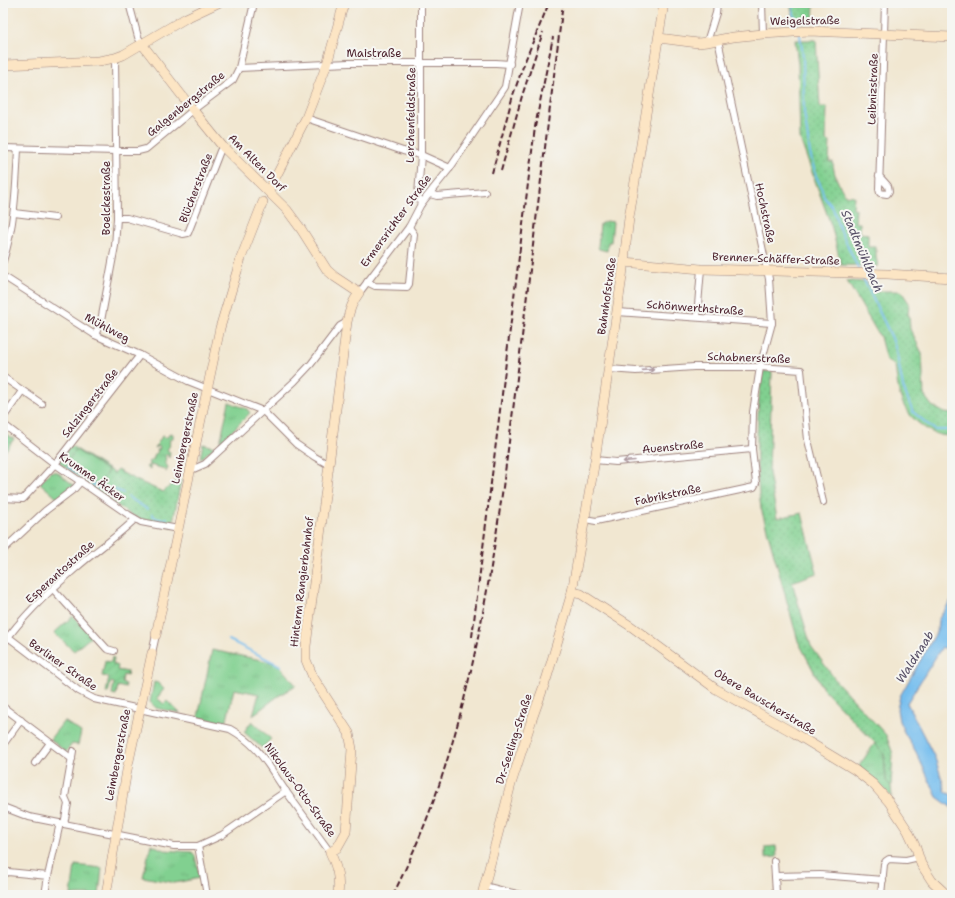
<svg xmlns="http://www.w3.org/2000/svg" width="955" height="898" viewBox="0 0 955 898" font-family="'Shantell Sans',sans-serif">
<defs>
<pattern id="grass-tufts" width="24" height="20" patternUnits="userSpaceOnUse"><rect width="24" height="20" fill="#81d090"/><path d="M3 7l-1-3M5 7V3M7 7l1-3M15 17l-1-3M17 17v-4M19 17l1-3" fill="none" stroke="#71b27c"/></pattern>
<pattern id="park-dots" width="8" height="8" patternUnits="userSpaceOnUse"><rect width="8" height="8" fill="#81d090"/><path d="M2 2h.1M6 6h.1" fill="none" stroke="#71b27c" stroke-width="1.8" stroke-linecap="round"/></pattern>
<pattern id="garden-furrows" width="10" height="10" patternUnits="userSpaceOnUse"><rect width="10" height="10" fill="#81d090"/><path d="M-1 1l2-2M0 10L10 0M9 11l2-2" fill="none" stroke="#71b27c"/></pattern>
</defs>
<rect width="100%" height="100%" fill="#f6f6f2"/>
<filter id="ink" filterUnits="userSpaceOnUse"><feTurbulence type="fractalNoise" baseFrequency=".025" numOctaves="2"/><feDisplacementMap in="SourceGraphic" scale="8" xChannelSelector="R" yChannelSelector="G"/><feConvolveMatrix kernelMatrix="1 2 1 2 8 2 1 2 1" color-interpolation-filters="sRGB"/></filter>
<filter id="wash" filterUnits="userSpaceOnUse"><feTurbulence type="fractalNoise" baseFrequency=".012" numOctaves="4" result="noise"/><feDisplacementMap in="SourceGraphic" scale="16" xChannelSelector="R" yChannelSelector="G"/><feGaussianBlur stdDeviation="0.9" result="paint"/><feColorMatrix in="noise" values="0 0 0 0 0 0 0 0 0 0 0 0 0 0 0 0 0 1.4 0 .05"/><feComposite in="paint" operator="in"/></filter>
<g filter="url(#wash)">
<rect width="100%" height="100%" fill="#f1e7d1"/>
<g fill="url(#grass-tufts)" stroke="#66785e">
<path d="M606,221L613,222L611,242H608L607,251L599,249L598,247L600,224Z"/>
<path d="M229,402L247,409L250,413L220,443Z"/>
<path d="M170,433L173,434V438L169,440L170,442L169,444L170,445L167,450L170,452L169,458L167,454L165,456L166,458L165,459L166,461L164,462L168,467L166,472L165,469L150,465V470L146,467L148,466L150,463L148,462L153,460V458L155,457L154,455L158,452L157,450L160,449L159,446L155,448L162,436H163L164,438L169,436V434Z"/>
<path d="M203,444L215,447L200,459Z"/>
<path d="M54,471L57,472L75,486L58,499L40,483L50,472Z"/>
<path d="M73,616L92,636L74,651L54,633Z"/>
<path d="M212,650L271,662L280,667L296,685L277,697L253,715L259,694L234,689L226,723L198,717Z"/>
<path d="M154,682L158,683L164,689L157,698L164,704L167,701L180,713L156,708L150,702Z"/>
<path d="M64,721L81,732L78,745L72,744L66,752L50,739Z"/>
<path d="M252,721L271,739L262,748L244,732Z"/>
<path d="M875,743L884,754L886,781L891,786L892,797L859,766Z"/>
<path d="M151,844L164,850L192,852L195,856L200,878L175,883L143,877Z"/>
<path d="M75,865L102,868L99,895H71Z"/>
</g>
<g fill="url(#park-dots)" stroke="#66785e">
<path d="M790,3H814L813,23L794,22Z"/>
<path d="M795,40H816L820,107H827L826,141L830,142L829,162H833C833,174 839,185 845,195L854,196L853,208L856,209L855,223H860V233L868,234V247H876V257L878,266L841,265L832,228L800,139L798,64Z"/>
<path d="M847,281L867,282L872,291H901L909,303L908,315H909L910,329L922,353L924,395L932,406L945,413L952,414V436C939,436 931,433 921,425C899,409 898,390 895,365L886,360L880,337Z"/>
<path d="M764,371L772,372L769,473L777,518L802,513L817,573L792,582L811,646L837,682L886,735L893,754L891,786L886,781L884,754L875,743L823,689L798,641L761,508C756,477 756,447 758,416C759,400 759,386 764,371Z"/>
<path d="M3,432L14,439L3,454Z"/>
<path d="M70,445L114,473L117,470L138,481L163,492L177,480H181L172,527L141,519L129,514L58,462Z"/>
<path d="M776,846L777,857L765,858V847Z"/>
</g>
<path fill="url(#garden-furrows)" stroke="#66785e" d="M112,657L114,658L113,664L118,666L117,670L128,672L127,676L123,675L122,683L126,684L125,688L118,686L116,695L112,694L114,683L111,682L108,693H106L109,677L102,676L105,661L111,662Z"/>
<path fill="#81d090" stroke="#66785e" d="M76,450L108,471L99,485L66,463Z"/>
<path fill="#76beee" stroke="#606e8c" d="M952,599V612L950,626L952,632V652L942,647L907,703L935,758L946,792L952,795V808L937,797L916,752L904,732L899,721L897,709L900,696L937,631L938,620Z"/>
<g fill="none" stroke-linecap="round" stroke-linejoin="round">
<g stroke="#76beee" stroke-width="2">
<path d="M794,3L793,10L798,29"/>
<path d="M800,35L803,56L804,112L810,153L816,176L821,186L824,197L833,208L838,225L859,270"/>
<path d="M862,276L892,338L896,350L903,387L913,412L935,430H952"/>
<path d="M3,437H4"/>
<path d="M68,467L98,488C108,491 111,486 123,493"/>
<path d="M128,497L147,509"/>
<path d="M152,514C156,520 162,520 167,518"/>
<path d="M229,640L281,666"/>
</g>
</g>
</g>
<g filter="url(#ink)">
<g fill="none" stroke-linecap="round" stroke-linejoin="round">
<g stroke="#9e837e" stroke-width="8">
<g id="street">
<path d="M129,3L138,37L142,44"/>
<path d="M421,3V155L418,195L421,204"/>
<path d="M762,3L763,34"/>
<path d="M3,10V3"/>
<path d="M707,42L716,13L717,3"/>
<path d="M239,68L349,63H496L510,64"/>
<path d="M306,118L403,151L421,155L450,168"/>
<path d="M3,148L116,151H138L146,149L193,110L233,80L239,68L254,3"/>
<path d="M879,176L888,186L889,191L887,194L880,193L879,189L885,3"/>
<path d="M430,194L437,196L485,192"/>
<path d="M14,213L55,218"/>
<path d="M117,218H127L183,234L188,233L220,151L223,147"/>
<path d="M3,261C15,224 16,187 18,149"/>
<path d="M3,276L95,335L140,355L188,381L263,411L296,444L315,457L329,465"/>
<path d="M367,282L375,286L407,287L409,284L414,234L409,227"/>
<path d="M359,293L409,227L421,204L450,168L505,87L520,3"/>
<path d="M617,312L772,323"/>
<path d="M697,317L701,269"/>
<path d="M95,335L101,321L115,246L117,218L115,58"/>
<path d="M609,369L636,371L694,367H760L801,370L808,440L823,502"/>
<path d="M3,377L42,404"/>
<path d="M3,418L22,391"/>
<path d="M3,424L55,464L129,515L141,522L178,529"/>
<path d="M595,460L616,462L752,449"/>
<path d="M191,470L205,464L295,381L311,364L340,326L347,322"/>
<path d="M3,498L23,499L55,464L140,355"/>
<path d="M585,519L596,521L754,487L756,483L752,449L753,412L760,367L772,323L769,279L718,40"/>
<path d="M3,550L45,511L75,488L81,481"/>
<path d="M53,589L107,649L114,651"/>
<path d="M3,633L79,691L94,699L230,729C259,745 267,764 285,790C300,811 315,831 330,852"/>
<path d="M3,644C23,616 49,591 76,568C95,551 117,537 135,519"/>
<path d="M152,653L156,635"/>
<path d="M3,707L72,759"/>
<path d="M5,742L21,720"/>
<path d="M35,763L50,743"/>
<path d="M3,807L29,817L174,846H198L209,841L222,835L286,791"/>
<path d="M64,824L68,804L65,797L73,751"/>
<path d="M198,846L207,895"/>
<path d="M774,861L776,893"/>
<path d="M3,874L8,872L48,876"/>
<path d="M775,876L820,875L883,880"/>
<path d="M484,886L521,895"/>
<path d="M45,895L48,876L60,823"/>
<path d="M881,895L884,864L886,861L889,859L906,860L919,857"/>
</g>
</g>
<g stroke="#9e837e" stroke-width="10">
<g id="secondary">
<path d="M659,38L698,43L707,42L733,37L763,34L809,31L952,37"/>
<path d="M142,44L193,110L223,147L287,210L301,229L327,270L335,277L359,293C352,302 349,311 347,322L306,646V660L313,677L349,733L352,749L346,832L337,848L330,852C337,867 340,879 338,895"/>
<path d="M3,65L99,61L115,58L123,55L186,18L218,3"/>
<path d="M269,190L306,118L327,64L344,3"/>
<path d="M624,262L701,269L887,274L952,278"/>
<path d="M572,592L581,594L632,627L716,689L794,733L855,770L873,784L889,802L908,831L916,848L921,864L932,881L947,895"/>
<path d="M156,635L220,328L241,258L263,202"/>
<path d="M106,895L127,770L152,653"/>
<path d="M482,895L511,784L532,719L547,677L572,592L595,460L622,277L629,218L664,3"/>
</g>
</g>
<use href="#street" stroke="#fff" stroke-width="6"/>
<use href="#secondary" stroke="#fce5c4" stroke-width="9"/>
<g stroke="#4a1f2b" stroke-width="2" stroke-dasharray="6 3" stroke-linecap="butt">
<path d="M501,171L522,96L543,32"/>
<path d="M492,173L513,95L525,61L549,3"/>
<path d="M472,637L535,127L553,37"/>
<path d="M393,895C409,862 424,829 436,794C484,656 501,506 519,362C533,243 548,123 563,3"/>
</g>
</g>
<defs><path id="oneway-shaft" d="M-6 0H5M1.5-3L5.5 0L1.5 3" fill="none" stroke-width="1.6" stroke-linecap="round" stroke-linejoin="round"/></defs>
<g stroke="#ae9aa0">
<use href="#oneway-shaft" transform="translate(648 370) rotate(-4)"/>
<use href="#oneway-shaft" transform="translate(629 461) rotate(175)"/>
</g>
</g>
<g text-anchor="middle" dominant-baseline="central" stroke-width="4" stroke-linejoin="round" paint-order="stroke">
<g font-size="11" fill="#4a1f2b" stroke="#f6f6f2">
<text transform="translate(805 21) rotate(-1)">Weigelstraße</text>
<text x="374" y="53">Maistraße</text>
<text transform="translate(873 89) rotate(-88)">Leibnizstraße</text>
<text transform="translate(186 104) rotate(-39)">Galgenbergstraße</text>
<text transform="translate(411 115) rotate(-89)">Lerchenfeldstraße</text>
<text transform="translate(257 163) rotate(45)">Am Alten Dorf</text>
<text transform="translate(196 188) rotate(-69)">Blücherstraße</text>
<text transform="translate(106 198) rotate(-90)">Boelckestraße</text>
<text transform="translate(765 213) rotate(78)">Hochstraße</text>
<text transform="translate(396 221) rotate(-54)">Ermersrichter Straße</text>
<text transform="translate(776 259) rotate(2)">Brenner-Schäffer-Straße</text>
<text transform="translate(607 296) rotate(-82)">Bahnhofstraße</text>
<text transform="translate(695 308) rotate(4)">Schönwerthstraße</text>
<text transform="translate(107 328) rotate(28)">Mühlweg</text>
<text transform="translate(749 358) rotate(2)">Schabnerstraße</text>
<text transform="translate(90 403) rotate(-52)">Salzingerstraße</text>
<text transform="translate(185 438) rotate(-78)">Leimbergerstraße</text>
<text transform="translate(673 447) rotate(-5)">Auenstraße</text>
<text transform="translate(92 477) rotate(35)">Krumme Äcker</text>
<text transform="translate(668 495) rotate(-12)">Fabrikstraße</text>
<text transform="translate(60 572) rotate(-42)">Esperantostraße</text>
<text transform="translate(302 582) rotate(-83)">Hinterm Rangierbahnhof</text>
<text transform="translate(63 665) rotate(35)">Berliner Straße</text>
<text transform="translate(765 702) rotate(31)">Obere Bauscherstraße</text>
<text transform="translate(514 739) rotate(-72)">Dr.-Seeling-Straße</text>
<text transform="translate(118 755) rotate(-79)">Leimbergerstraße</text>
<text transform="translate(300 790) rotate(54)">Nikolaus-Otto-Straße</text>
</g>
<g font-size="12" font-style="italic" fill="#574f66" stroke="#f6f6f2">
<text transform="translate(862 251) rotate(67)">Stadtmühlbach</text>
<text transform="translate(915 657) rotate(-57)">Waldnaab</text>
</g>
</g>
<rect width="955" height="898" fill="none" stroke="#f6f6f2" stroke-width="16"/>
</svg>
